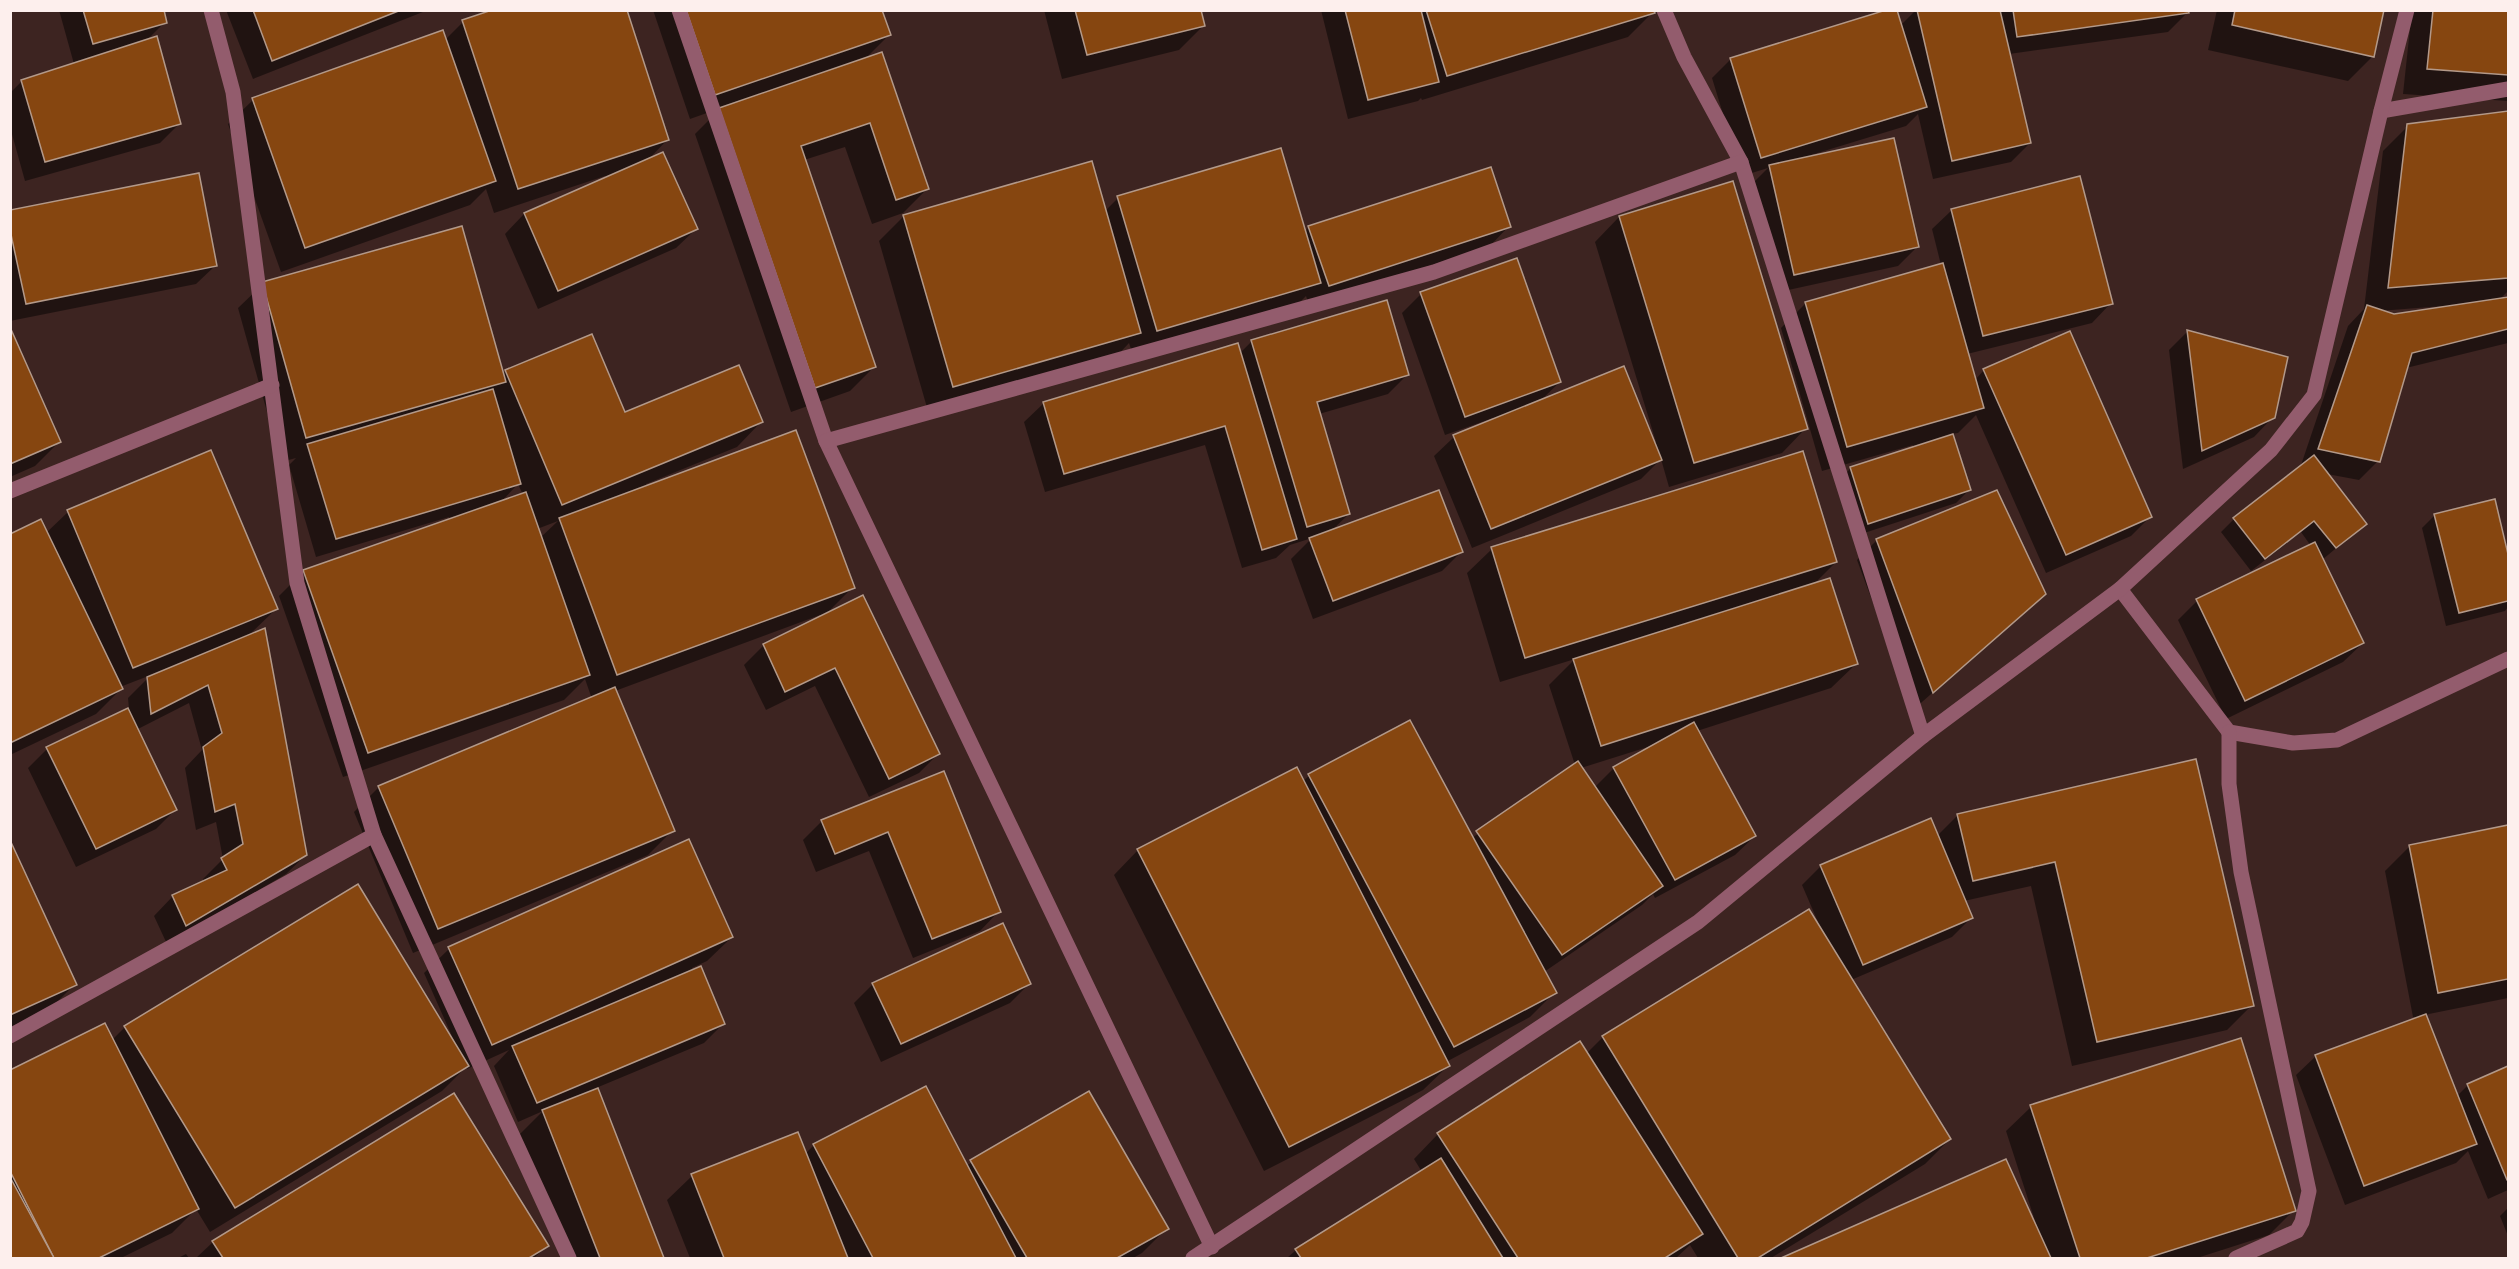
<svg xmlns="http://www.w3.org/2000/svg" width="2519" height="1269" viewBox="0 0 2519 1269" font-family="'Roboto Serif',serif">
<rect width="100%" height="100%" fill="#3d2421"/>
<g fill="#0007" fill-rule="evenodd">
<path d="M59,10H162L165,22L146,41L180,123L160,143L25,181L10,127V93L22,81L74,64Z"/>
<path d="M226,10H428L253,79Z"/>
<path d="M653,10H881L889,35L864,60L928,188L903,213L872,224L845,147L804,160L875,366L850,391L791,412L695,134L721,108L690,119Z"/>
<path d="M1044,10H1200L1204,25L1179,50L1062,79Z"/>
<path d="M1321,10H1652L1653,12L1628,37L1422,100L1421,98L1418,101L1348,119Z"/>
<path d="M1916,10H2187V13L2168,32L2009,54L2030,143L2011,162L1933,179L1918,114L1906,126L1811,155L1917,247L1898,266L1775,293L1750,186L1768,168L1742,176L1712,78L1731,59L1900,26Z"/>
<path d="M2217,10H2383L2373,56L2348,81L2208,50Z"/>
<path d="M2412,10H2508V101L2403,94Z"/>
<path d="M463,22L668,139L647,161L696,229L676,248L538,309L505,234L524,214L606,179L605,176L494,213L486,189L470,205L281,272L228,124L253,100L445,40Z"/>
<path d="M2508,112V291L2500,299L2508,298V343L2406,368L2378,461L2359,480L2327,474L2365,524L2322,560L2363,643L2343,662L2226,719L2178,620L2197,601L2311,546L2301,532L2251,571L2221,532L2234,519L2300,468L2348,326L2364,309L2383,151L2408,126ZM2443,306L2444,308L2394,316L2379,311Z"/>
<path d="M1118,198L1305,232L1309,227L1509,226L1490,246L1309,305L1306,296L1295,307L1133,355L1129,343L1115,358L928,411L879,241L904,216L1105,211Z"/>
<path d="M1952,210L2111,303L2092,323L1967,354L1975,380L1984,370L2150,517L2131,536L2046,573L1976,415L1958,433L1951,434L1969,490L1956,503L1855,536L1837,482L1850,469L1913,448V445L1822,471L1781,328L1806,303L1941,265L1932,229Z"/>
<path d="M10,212L216,265L196,284L10,321Z"/>
<path d="M1619,217L1806,428L1782,453L1669,487L1661,459L1641,479L1472,548L1434,456L1454,437L1494,421L1493,418L1445,435L1402,313L1421,294L1560,382L1539,402L1656,442L1595,242Z"/>
<path d="M263,284L502,375L506,371L624,414L761,422L737,447L646,484L647,487L853,587L826,614L939,753L919,773L869,797L815,686L766,710L744,665L764,645L821,617L820,615L615,691L673,830L648,855L413,953L354,812L379,787L592,699L585,679L564,700L343,777L279,596L304,571L450,520L449,517L316,557L289,465L296,458L281,462L238,308ZM518,484L523,495L500,503ZM558,521L540,538L537,529Z"/>
<path d="M1386,302L1408,374L1388,394L1319,414L1349,514L1330,532L1461,552L1442,571L1313,619L1291,559L1312,538L1290,545L1276,558L1242,568L1205,445L1045,492L1024,422L1044,403L1240,353L1251,342Z"/>
<path d="M10,331L59,442L35,466L10,477Z"/>
<path d="M2188,331L2273,417L2254,437L2183,469L2169,350Z"/>
<path d="M211,452L276,609L247,637L306,855L286,874L167,944L154,916L173,896L204,882L203,879L223,859L216,822L196,830L185,768L202,750L189,703L136,730L175,810L156,829L76,867L28,768L47,749L129,709L128,698L151,675L120,687L121,689L96,714L10,755V536L46,533L68,512Z"/>
<path d="M2494,500L2508,560V607L2505,611L2446,626L2422,528L2435,515Z"/>
<path d="M1877,540L2044,594L1913,710L1857,560Z"/>
<path d="M1492,549L1836,562L1813,585L1856,664L1831,688L1697,731L1755,836L1735,855L1655,898L1653,894L1642,905L1544,972L1555,992L1530,1017L1446,1062L1448,1066L1423,1090L1264,1171L1114,875L1138,850L1303,781L1309,776L1410,722L1472,838L1575,765L1549,685L1575,659L1500,682L1467,573ZM1651,746L1614,768L1594,788L1581,768Z"/>
<path d="M2195,761L2252,1005L2227,1030L2072,1066L2031,886L1964,901L1971,918L1952,937L1851,980L1950,1139L1925,1164L1771,1258H1698L1690,1245L1676,1258H1287L1296,1250L1422,1172L1414,1159L1438,1134L1586,1054L1603,1037L1809,911L1816,923L1818,922L1802,885L1821,866L1937,836L1958,815Z"/>
<path d="M943,773L999,911L980,931L913,958L869,851L816,872L803,840L822,821Z"/>
<path d="M2508,827V998L2424,1015L2457,1096L2468,1085L2508,1068V1190L2488,1199L2468,1151L2456,1163L2345,1205L2296,1075L2316,1056L2422,1017H2413L2385,871L2410,846Z"/>
<path d="M10,844L75,984L50,1009L10,1027Z"/>
<path d="M732,937L707,961L692,968L724,1023L704,1043L596,1088L663,1258H566L518,1136L543,1111L518,1122L494,1066L509,1050L467,1069L466,1067L442,1091L210,1232L196,1209L172,1233L121,1258H10V1072L112,1040L125,1027L454,1044L455,1043L424,973L449,949Z"/>
<path d="M1030,983L1010,1003L881,1062L854,1003L873,984Z"/>
<path d="M1088,1093L1167,1228L1142,1253L1133,1258H690L667,1200L692,1176L805,1154L814,1145L966,1166Z"/>
<path d="M2031,1107L2294,1210L2269,1235L2197,1258H1785L2005,1161L2035,1227H2037L2006,1131Z"/>
<path d="M2508,1208V1236L2500,1216Z"/>
<path d="M213,1242L547,1246L534,1258H196Z"/>
<path d="M186,1254L189,1258H178Z"/>
</g>
<g fill="#864610" stroke="#b39989" stroke-width="1.5">
<path d="M83,10H164L167,23L93,44Z"/>
<path d="M253,10H401L272,61Z"/>
<path d="M492,10H627L669,140L518,189L462,20Z"/>
<path d="M686,10H882L891,35L715,95Z"/>
<path d="M1075,10H1201L1205,26L1087,55Z"/>
<path d="M1345,10H1421L1439,82L1368,100Z"/>
<path d="M1426,10H1654L1655,13L1447,76Z"/>
<path d="M1886,10H1897L1927,107L1761,158L1730,58Z"/>
<path d="M1917,10H2000L2031,143L1952,161Z"/>
<path d="M2013,10H2188L2189,13L2017,37Z"/>
<path d="M2235,10H2384L2374,57L2232,25Z"/>
<path d="M2433,10H2508V75L2427,69Z"/>
<path d="M443,30L496,181L305,248L252,98Z"/>
<path d="M157,36L181,124L45,162L21,80Z"/>
<path d="M882,52L929,189L896,200L870,123L801,146L876,367L815,388L719,108Z"/>
<path d="M2508,111V278L2388,288L2407,124Z"/>
<path d="M1894,138L1919,247L1794,275L1769,165Z"/>
<path d="M1281,148L1321,283L1157,331L1117,196Z"/>
<path d="M663,152L698,229L558,291L524,213Z"/>
<path d="M1092,161L1141,333L953,387L903,215Z"/>
<path d="M1491,167L1511,227L1329,286L1308,226Z"/>
<path d="M199,173L217,266L26,304L10,230V210Z"/>
<path d="M2080,176L2113,304L1983,336L1951,209Z"/>
<path d="M1733,181L1808,429L1694,463L1619,216Z"/>
<path d="M462,226L506,382L306,438L262,282Z"/>
<path d="M1517,258L1561,382L1465,417L1420,292Z"/>
<path d="M1943,263L1984,408L1847,447L1805,302Z"/>
<path d="M2508,297V329L2412,353L2380,462L2318,449L2367,305L2394,314Z"/>
<path d="M1387,300L1409,375L1317,402L1350,514L1307,527L1251,340Z"/>
<path d="M10,327L61,442L10,464Z"/>
<path d="M2187,330L2288,357L2275,418L2202,451Z"/>
<path d="M2070,331L2152,517L2066,555L1983,369Z"/>
<path d="M592,334L625,412L739,365L763,422L562,505L505,370Z"/>
<path d="M1238,343L1297,539L1262,550L1225,426L1064,474L1043,402Z"/>
<path d="M1624,366L1662,460L1491,529L1453,435Z"/>
<path d="M493,389L521,484L336,539L307,444Z"/>
<path d="M796,430L855,588L617,675L559,518Z"/>
<path d="M1953,434L1971,490L1868,524L1850,467Z"/>
<path d="M211,450L278,609L133,668L67,510Z"/>
<path d="M1803,451L1837,562L1525,658L1491,547Z"/>
<path d="M2314,455L2367,524L2336,548L2314,521L2265,559L2233,518Z"/>
<path d="M1439,490L1463,552L1333,601L1309,538Z"/>
<path d="M1997,490L2046,594L1933,693L1876,539Z"/>
<path d="M526,492L590,675L368,753L303,570Z"/>
<path d="M2495,499L2508,554V601L2459,613L2434,514Z"/>
<path d="M41,519L123,689L10,743V534Z"/>
<path d="M2315,542L2364,643L2245,701L2196,599Z"/>
<path d="M1830,578L1858,664L1601,746L1573,659Z"/>
<path d="M863,595L940,754L889,779L835,668L785,692L763,644Z"/>
<path d="M265,628L307,855L186,926L172,895L227,870L221,858L243,844L235,804L215,812L203,747L222,733L208,685L151,714L147,677Z"/>
<path d="M615,687L675,831L438,929L378,786Z"/>
<path d="M128,708L177,810L96,849L46,747Z"/>
<path d="M1410,720L1557,993L1454,1047L1308,774Z"/>
<path d="M1694,722L1756,836L1675,880L1613,767Z"/>
<path d="M2196,759L2254,1006L2097,1042L2055,862L1973,881L1957,814Z"/>
<path d="M1578,761L1663,886L1562,955L1476,831Z"/>
<path d="M1297,767L1450,1066L1289,1147L1137,849Z"/>
<path d="M944,771L1001,912L932,939L888,832L835,854L821,820Z"/>
<path d="M1931,818L1973,918L1863,965L1820,865Z"/>
<path d="M2508,825V979L2438,993L2409,845Z"/>
<path d="M689,839L733,937L492,1045L448,947Z"/>
<path d="M10,840L77,985L10,1015Z"/>
<path d="M358,884L469,1066L235,1208L124,1026Z"/>
<path d="M1809,909L1951,1139L1758,1258H1738L1602,1036Z"/>
<path d="M1003,923L1031,984L901,1044L872,983Z"/>
<path d="M701,966L725,1024L537,1103L512,1046Z"/>
<path d="M2426,1014L2477,1144L2364,1186L2315,1055Z"/>
<path d="M105,1023L199,1209L99,1258H54L10,1171V1070Z"/>
<path d="M2241,1038L2296,1211L2147,1258H2080L2030,1105Z"/>
<path d="M1580,1041L1703,1234L1665,1258H1518L1437,1133Z"/>
<path d="M2508,1066V1180H2507L2467,1084Z"/>
<path d="M926,1086L1016,1258H873L813,1144Z"/>
<path d="M598,1088L664,1258H600L542,1110Z"/>
<path d="M1089,1091L1169,1229L1117,1258H1027L970,1160Z"/>
<path d="M454,1093L549,1246L529,1258H223L212,1241Z"/>
<path d="M798,1132L848,1258H724L691,1174Z"/>
<path d="M1441,1158L1503,1258H1301L1295,1249Z"/>
<path d="M2006,1159L2051,1258H1781Z"/>
<path d="M10,1177L54,1258H10Z"/>
</g>
<g fill="none" stroke-linecap="round" stroke-linejoin="round">
<g stroke="#935c6d" stroke-width="15">
<path d="M211,10L233,92L297,583L374,835L569,1258"/>
<path d="M679,10L826,441L1212,1247"/>
<path d="M1664,10L1684,57L1741,162L1923,736"/>
<path d="M2381,111L2508,89"/>
<path d="M826,441L1434,272L1741,162"/>
<path d="M10,491L272,385"/>
<path d="M2120,589L2229,732L2293,743L2337,740L2508,659"/>
<path d="M2229,732V784L2241,872L2309,1191L2302,1222L2297,1231L2236,1258"/>
<path d="M10,1036L374,835"/>
<path d="M1193,1258L1698,922L1923,736L2120,589L2271,450L2314,395L2381,111L2407,10"/>
</g>
</g>
<rect width="2519" height="1269" fill="none" stroke="#fdefed" stroke-width="24"/>
</svg>
